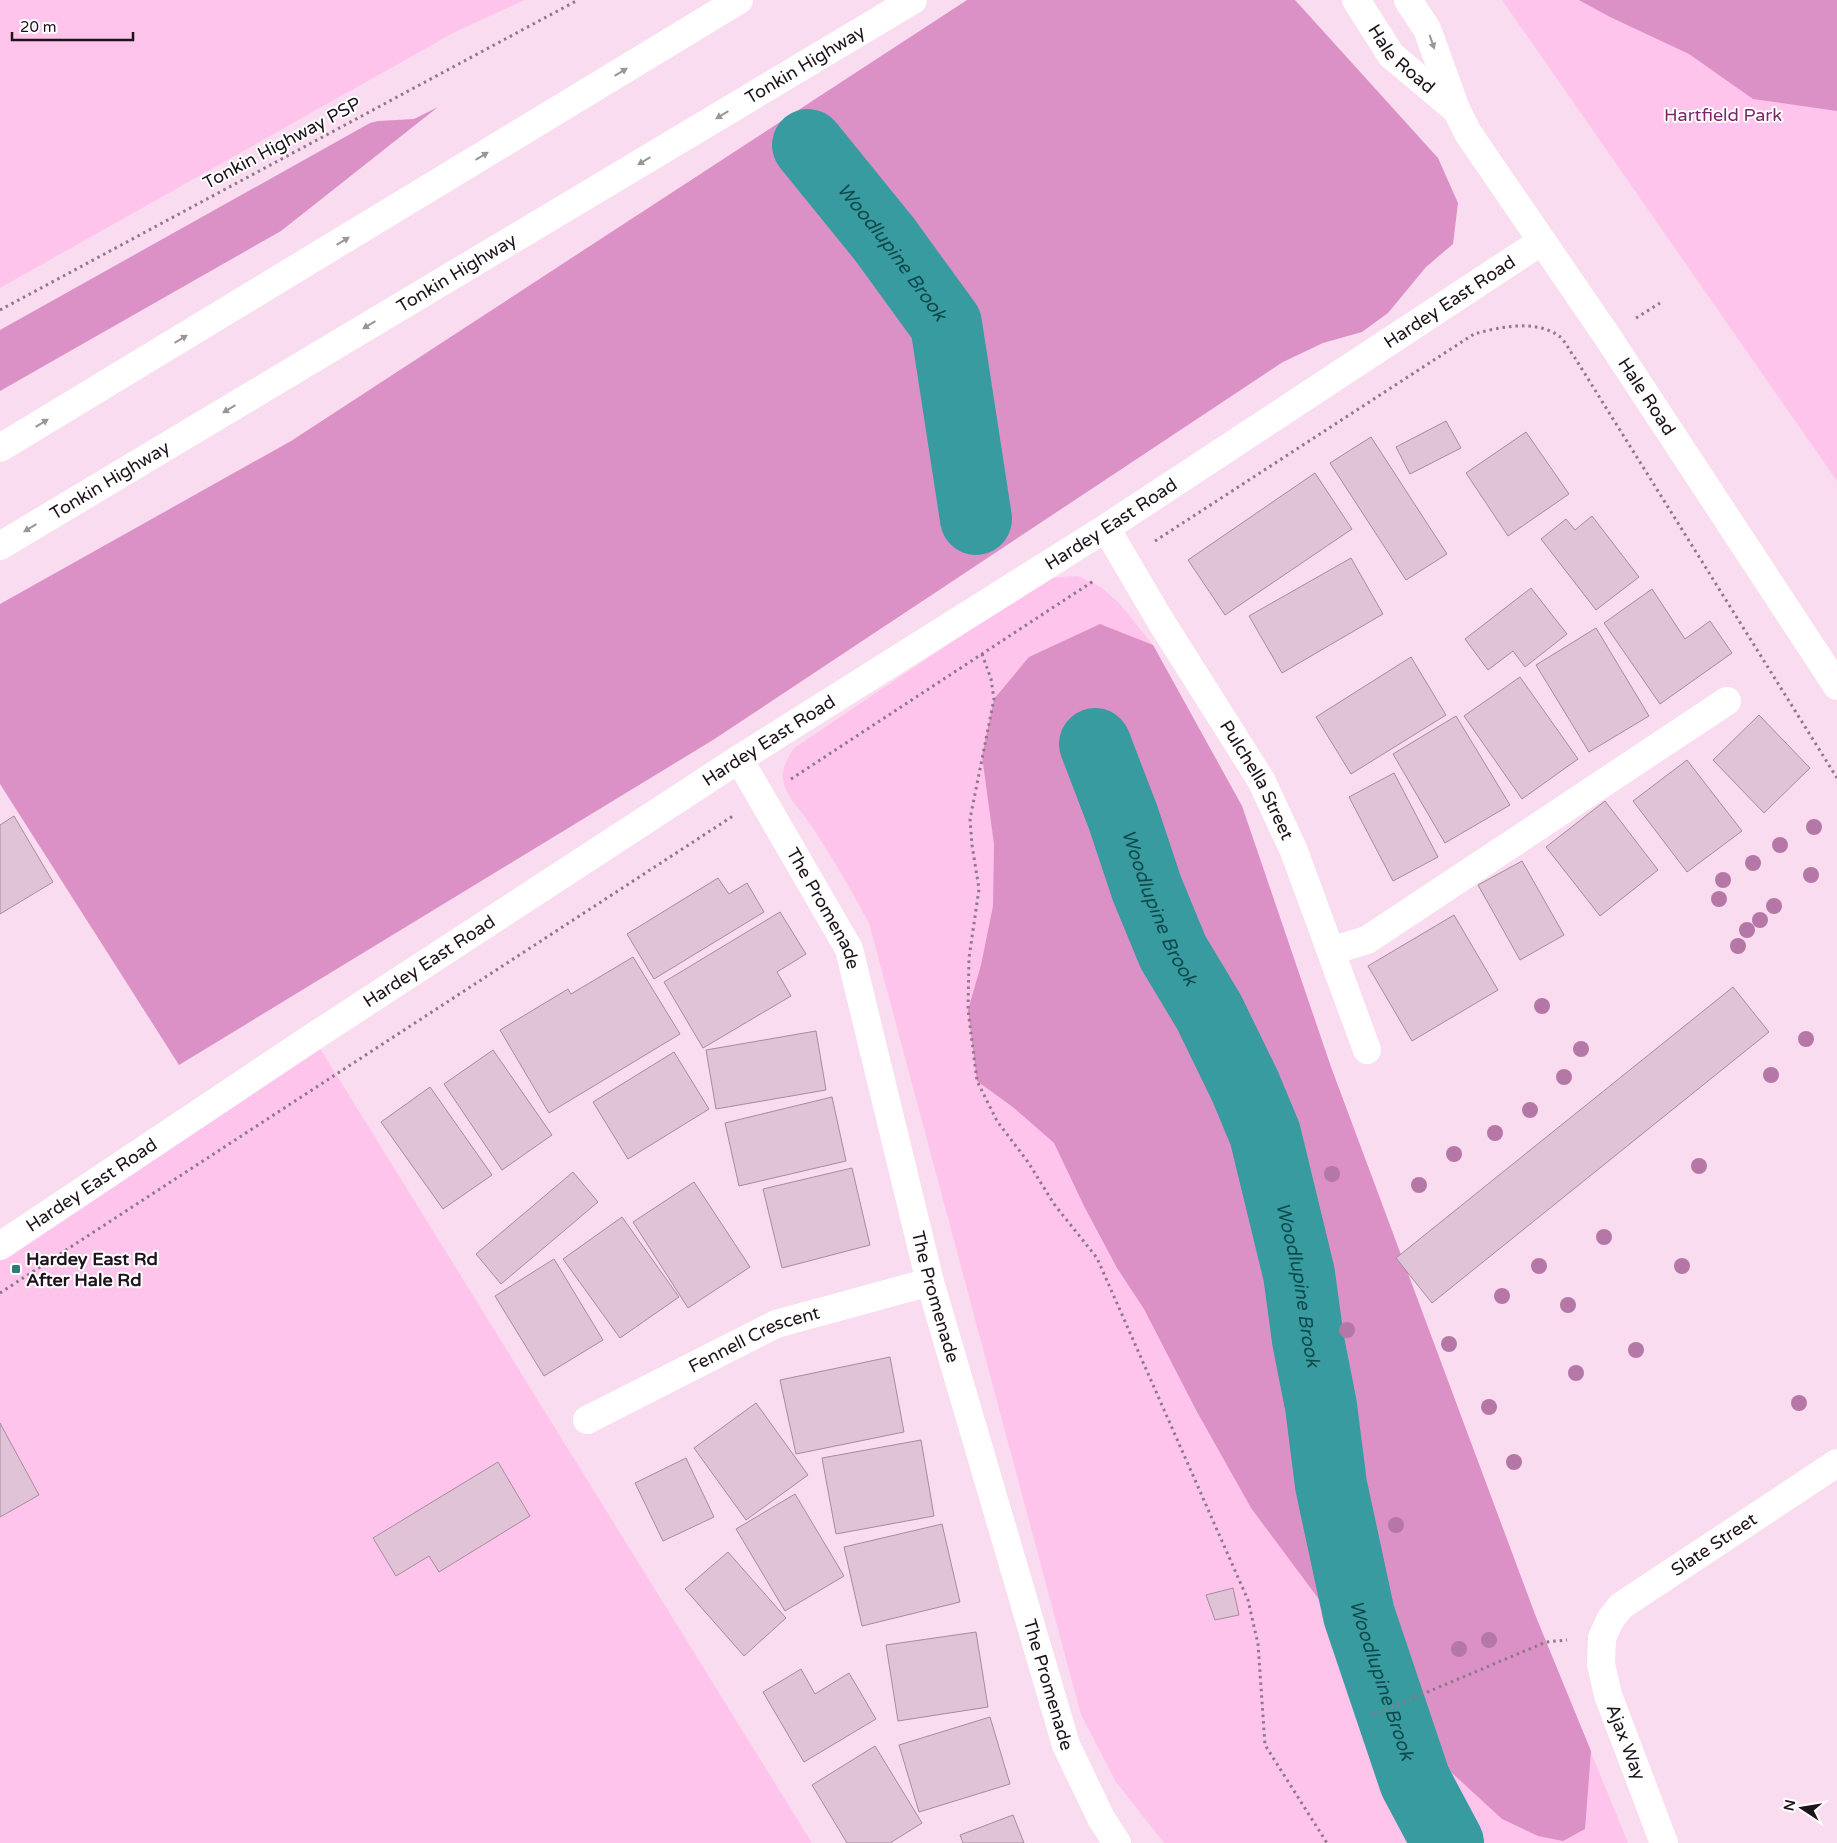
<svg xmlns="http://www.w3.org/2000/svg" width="1837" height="1843" viewBox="0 0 1837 1843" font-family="'Varela Round',sans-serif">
<rect width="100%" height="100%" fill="#fadcf0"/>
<g fill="#ffc4ec">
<path d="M0,0H525L455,32L0,288Z"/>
<path d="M1502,0H1837V481Z"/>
<path d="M1078,576L1101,587L1119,603L1153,645L1242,806L1331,1067L1536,1617L1628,1843H1164L1116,1782L1081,1715L869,923C850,888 830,853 807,820C798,806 786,797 783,780C781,769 788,757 794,748L1047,578Z"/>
<path d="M313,1037L812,1843H0V1246Z"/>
</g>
<g fill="#dc91c6">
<path d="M967,0H1295L1438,158L1458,203L1453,244L1426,267L1388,313L1362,332L1323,343L1283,362L713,740L179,1065L0,784V604L291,441Z"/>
<path d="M1579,0H1837V111L1753,99L1689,54L1610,17Z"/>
<path d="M438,107L281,231L0,391V330L370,123L378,121L414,119Z"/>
<path d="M1100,624L1153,645L1242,806L1331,1067L1536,1617L1591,1751L1585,1829L1563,1841L1538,1836L1502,1819L1427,1750L1391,1707L1372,1674L1341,1629L1251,1508L1196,1410L1144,1309L1117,1268L1085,1208L1054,1143L1014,1108L977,1081L968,1010L981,965L993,906L994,844L982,756L994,699L1029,657Z"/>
</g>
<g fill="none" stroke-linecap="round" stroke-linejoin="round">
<g stroke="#389b9f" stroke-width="72">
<path id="s1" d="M808,145L885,240L946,324L976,519"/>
<path id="s2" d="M1095,744L1123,817L1147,889L1173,952L1209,1012L1245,1086L1265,1134L1299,1274L1308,1340L1321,1406L1331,1485L1359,1615L1415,1781L1448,1843"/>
</g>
</g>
<g fill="#e0c3d6" stroke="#a68b9d">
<path d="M1446,421L1461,448L1410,474L1396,447Z"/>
<path d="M1526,432L1569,494L1508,536L1466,473Z"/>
<path d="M1371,437L1447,554L1406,580L1330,463Z"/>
<path d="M1315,473L1352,529L1225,615L1188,560Z"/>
<path d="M1592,516L1639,577L1596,610L1541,539L1566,519L1575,530Z"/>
<path d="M1351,558L1383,614L1282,673L1249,616Z"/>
<path d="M1531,588L1567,634L1525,667L1513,651L1488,670L1465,639Z"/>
<path d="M1652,589L1685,639L1710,621L1732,653L1660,704L1604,623Z"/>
<path d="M1596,628L1649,716L1589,752L1536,665Z"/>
<path d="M1411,657L1446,715L1351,774L1316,717Z"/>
<path d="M1520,677L1578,759L1522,799L1464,716Z"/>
<path d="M1759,715L1810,768L1764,813L1713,760Z"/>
<path d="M1456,716L1510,805L1445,843L1393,754Z"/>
<path d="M1687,760L1742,831L1687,872L1633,801Z"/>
<path d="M1394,773L1438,857L1393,881L1349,797Z"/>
<path d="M1605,801L1658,870L1600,916L1546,847Z"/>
<path d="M14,816L53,882L0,914V825Z"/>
<path d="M1522,861L1564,935L1520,960L1478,885Z"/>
<path d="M718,878L729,894L747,883L764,912L654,979L627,934Z"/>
<path d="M780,912L806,954L777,972L791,996L703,1048L664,982Z"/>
<path d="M1454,915L1498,990L1412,1041L1368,966Z"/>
<path d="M633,957L680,1034L549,1113L500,1030L568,989L571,994Z"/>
<path d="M1733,987L1769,1032L1432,1303L1396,1258Z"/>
<path d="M816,1031L826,1090L716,1109L706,1050Z"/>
<path d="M493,1050L552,1135L502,1170L444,1084Z"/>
<path d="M674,1052L709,1109L628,1159L593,1102Z"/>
<path d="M430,1087L492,1175L443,1209L381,1122Z"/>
<path d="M832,1097L846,1161L739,1186L725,1123Z"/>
<path d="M852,1168L870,1245L782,1268L763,1189Z"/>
<path d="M573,1172L598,1202L501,1284L476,1254Z"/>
<path d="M694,1182L750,1267L688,1308L633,1222Z"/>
<path d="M622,1217L679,1297L620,1338L563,1259Z"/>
<path d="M554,1259L603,1340L544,1376L495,1296Z"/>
<path d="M890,1357L904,1432L796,1454L780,1380Z"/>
<path d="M756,1403L808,1475L746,1520L694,1448Z"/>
<path d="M0,1423L39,1495L0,1517Z"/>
<path d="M921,1440L934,1516L836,1534L822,1458Z"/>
<path d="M686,1458L714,1517L663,1541L635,1483Z"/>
<path d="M498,1462L530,1516L439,1572L429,1556L396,1576L373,1538Z"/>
<path d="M795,1494L844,1576L785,1611L736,1529Z"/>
<path d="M942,1524L960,1602L862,1626L844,1547Z"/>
<path d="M728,1552L786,1618L744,1656L685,1589Z"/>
<path d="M1233,1588L1239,1615L1215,1620L1206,1595Z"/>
<path d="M976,1632L988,1707L898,1721L886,1645Z"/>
<path d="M801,1669L815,1694L849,1673L876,1719L804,1762L763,1692Z"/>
<path d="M990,1717L1010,1784L919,1812L899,1745Z"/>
<path d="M875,1746L922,1823L890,1843H847L812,1785Z"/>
<path d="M1013,1815L1024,1843H963L960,1835Z"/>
</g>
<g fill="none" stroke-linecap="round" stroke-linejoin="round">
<g stroke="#8d7987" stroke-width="3" stroke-dasharray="2.5 4" stroke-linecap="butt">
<path d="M0,310L578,0"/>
<path d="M1636,318L1660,303"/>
<path d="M1155,541L1474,334C1500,327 1535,319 1559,336C1565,340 1570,352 1575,358L1837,778"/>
<path d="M982,654L991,679L994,699L970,819L972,845L979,889L969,958L968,1010L977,1081L997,1121L1028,1162L1054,1204L1097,1258L1248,1600L1258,1644L1265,1745L1327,1843"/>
<path d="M791,779L1095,580"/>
<path d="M0,1293L733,816"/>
<path d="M1373,1715L1546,1642L1567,1640"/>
</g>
<g stroke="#fff" stroke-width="28">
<path id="s3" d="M1106,528L1160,620L1261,780L1294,851L1367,1050"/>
<path id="s4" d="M739,759L849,949L930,1282L1066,1745L1101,1818L1117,1843"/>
<path d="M1331,951L1367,940L1727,701"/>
<path id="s5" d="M0,1246L313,1037L739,759L1106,528L1542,241"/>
<path id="s6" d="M587,1420L776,1324L930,1282"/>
<path id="s7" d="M1664,1843L1608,1695L1601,1664L1602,1638L1610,1620L1621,1606L1837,1463"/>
</g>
<g stroke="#fff" stroke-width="28">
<path id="s8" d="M1356,0L1391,55L1454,108"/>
<path id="s9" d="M1408,0L1427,29L1456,109L1468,133L1607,336L1837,686"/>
</g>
<g stroke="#fff" stroke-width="28">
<path d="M0,448L739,0"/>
<path id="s10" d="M0,546L913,0"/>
</g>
</g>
<g fill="#b577a5">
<circle cx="1814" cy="827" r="8"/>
<circle cx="1780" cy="845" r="8"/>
<circle cx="1753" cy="863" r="8"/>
<circle cx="1811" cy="875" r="8"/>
<circle cx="1723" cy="880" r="8"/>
<circle cx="1719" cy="899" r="8"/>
<circle cx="1774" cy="906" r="8"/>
<circle cx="1760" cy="920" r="8"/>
<circle cx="1747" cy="930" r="8"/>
<circle cx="1738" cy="946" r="8"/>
<circle cx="1542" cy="1006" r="8"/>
<circle cx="1806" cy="1039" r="8"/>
<circle cx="1581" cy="1049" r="8"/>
<circle cx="1771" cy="1075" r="8"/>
<circle cx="1564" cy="1077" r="8"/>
<circle cx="1530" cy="1110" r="8"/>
<circle cx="1495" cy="1133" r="8"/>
<circle cx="1454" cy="1154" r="8"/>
<circle cx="1699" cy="1166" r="8"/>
<circle cx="1332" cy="1174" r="8"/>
<circle cx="1419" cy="1185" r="8"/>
<circle cx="1604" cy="1237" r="8"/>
<circle cx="1539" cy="1266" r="8"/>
<circle cx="1682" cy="1266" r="8"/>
<circle cx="1502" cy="1296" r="8"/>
<circle cx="1568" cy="1305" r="8"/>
<circle cx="1347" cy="1330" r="8"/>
<circle cx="1449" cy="1344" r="8"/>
<circle cx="1636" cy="1350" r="8"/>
<circle cx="1576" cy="1373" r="8"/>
<circle cx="1799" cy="1403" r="8"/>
<circle cx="1489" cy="1407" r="8"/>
<circle cx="1514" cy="1462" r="8"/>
<circle cx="1396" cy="1525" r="8"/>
<circle cx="1489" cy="1640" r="8"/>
<circle cx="1459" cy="1649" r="8"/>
</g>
<defs><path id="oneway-solid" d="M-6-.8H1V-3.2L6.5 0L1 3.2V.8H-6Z" transform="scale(1.25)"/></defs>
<g fill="#999598">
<use href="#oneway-solid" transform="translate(1432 42) rotate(71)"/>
<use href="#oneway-solid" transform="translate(621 72) rotate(-31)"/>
<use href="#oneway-solid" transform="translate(722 115) rotate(149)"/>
<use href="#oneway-solid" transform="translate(482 156) rotate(-31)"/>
<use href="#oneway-solid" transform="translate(644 161) rotate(149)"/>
<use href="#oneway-solid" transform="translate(343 241) rotate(-31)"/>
<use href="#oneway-solid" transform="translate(369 325) rotate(149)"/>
<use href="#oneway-solid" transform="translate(181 339) rotate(-31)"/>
<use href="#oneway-solid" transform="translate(229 409) rotate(149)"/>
<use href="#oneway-solid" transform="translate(42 423) rotate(-31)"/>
<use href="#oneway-solid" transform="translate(30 528) rotate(149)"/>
</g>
<rect fill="#2f797b" stroke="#fff" stroke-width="2" x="11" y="1264" width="10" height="10" rx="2.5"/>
<g text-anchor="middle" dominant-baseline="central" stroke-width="4" stroke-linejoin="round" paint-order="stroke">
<g font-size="18" fill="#1d131a" stroke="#fff">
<text stroke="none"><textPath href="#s8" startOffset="75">Hale Road</textPath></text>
<text stroke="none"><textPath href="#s10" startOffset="938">Tonkin Highway</textPath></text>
<text transform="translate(282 143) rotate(-28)">Tonkin Highway PSP</text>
<text stroke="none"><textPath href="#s10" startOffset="532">Tonkin Highway</textPath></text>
<text stroke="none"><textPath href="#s5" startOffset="1730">Hardey East Road</textPath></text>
<text stroke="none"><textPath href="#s9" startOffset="465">Hale Road</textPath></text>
<text stroke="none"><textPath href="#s10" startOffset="128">Tonkin Highway</textPath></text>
<text stroke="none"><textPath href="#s5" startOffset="1325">Hardey East Road</textPath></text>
<text stroke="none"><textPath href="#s5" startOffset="920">Hardey East Road</textPath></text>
<text stroke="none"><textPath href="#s3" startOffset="294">Pulchella Street</textPath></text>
<text stroke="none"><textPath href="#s4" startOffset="172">The Promenade</textPath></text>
<text stroke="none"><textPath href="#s5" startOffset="515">Hardey East Road</textPath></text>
<text stroke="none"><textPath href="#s5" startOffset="110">Hardey East Road</textPath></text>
<text stroke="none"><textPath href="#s4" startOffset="578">The Promenade</textPath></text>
<text stroke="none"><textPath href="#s6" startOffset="186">Fennell Crescent</textPath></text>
<text stroke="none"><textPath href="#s7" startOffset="365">Slate Street</textPath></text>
<text stroke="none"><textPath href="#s4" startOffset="982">The Promenade</textPath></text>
<text transform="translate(1626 1742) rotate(69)">Ajax Way</text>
</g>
<g font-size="18" fill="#7c2568" stroke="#fff">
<text x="1723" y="115">Hartfield Park</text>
</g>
<g font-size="18" font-weight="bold" fill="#1d131a" stroke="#fff" text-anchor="start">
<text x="26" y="1259">Hardey East Rd<tspan x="26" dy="21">After Hale Rd</tspan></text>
</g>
<g font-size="19" font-style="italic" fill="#0e494b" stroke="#fff">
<text stroke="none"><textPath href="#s1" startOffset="136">Woodlupine Brook</textPath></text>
<text stroke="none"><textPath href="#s2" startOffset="176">Woodlupine Brook</textPath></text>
<text stroke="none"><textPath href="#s2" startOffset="581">Woodlupine Brook</textPath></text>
<text stroke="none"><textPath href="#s2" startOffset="986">Woodlupine Brook</textPath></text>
</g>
</g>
<g transform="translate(1802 1808) rotate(282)" stroke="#ffffff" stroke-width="4" paint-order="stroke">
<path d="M0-4L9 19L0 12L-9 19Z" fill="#1d131a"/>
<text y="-8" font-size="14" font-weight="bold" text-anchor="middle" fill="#1d131a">N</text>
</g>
<path d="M12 32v8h121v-8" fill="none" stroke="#1d131a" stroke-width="2.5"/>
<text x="20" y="32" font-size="15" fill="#1d131a" stroke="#ffffff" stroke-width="4" paint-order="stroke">20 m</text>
</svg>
